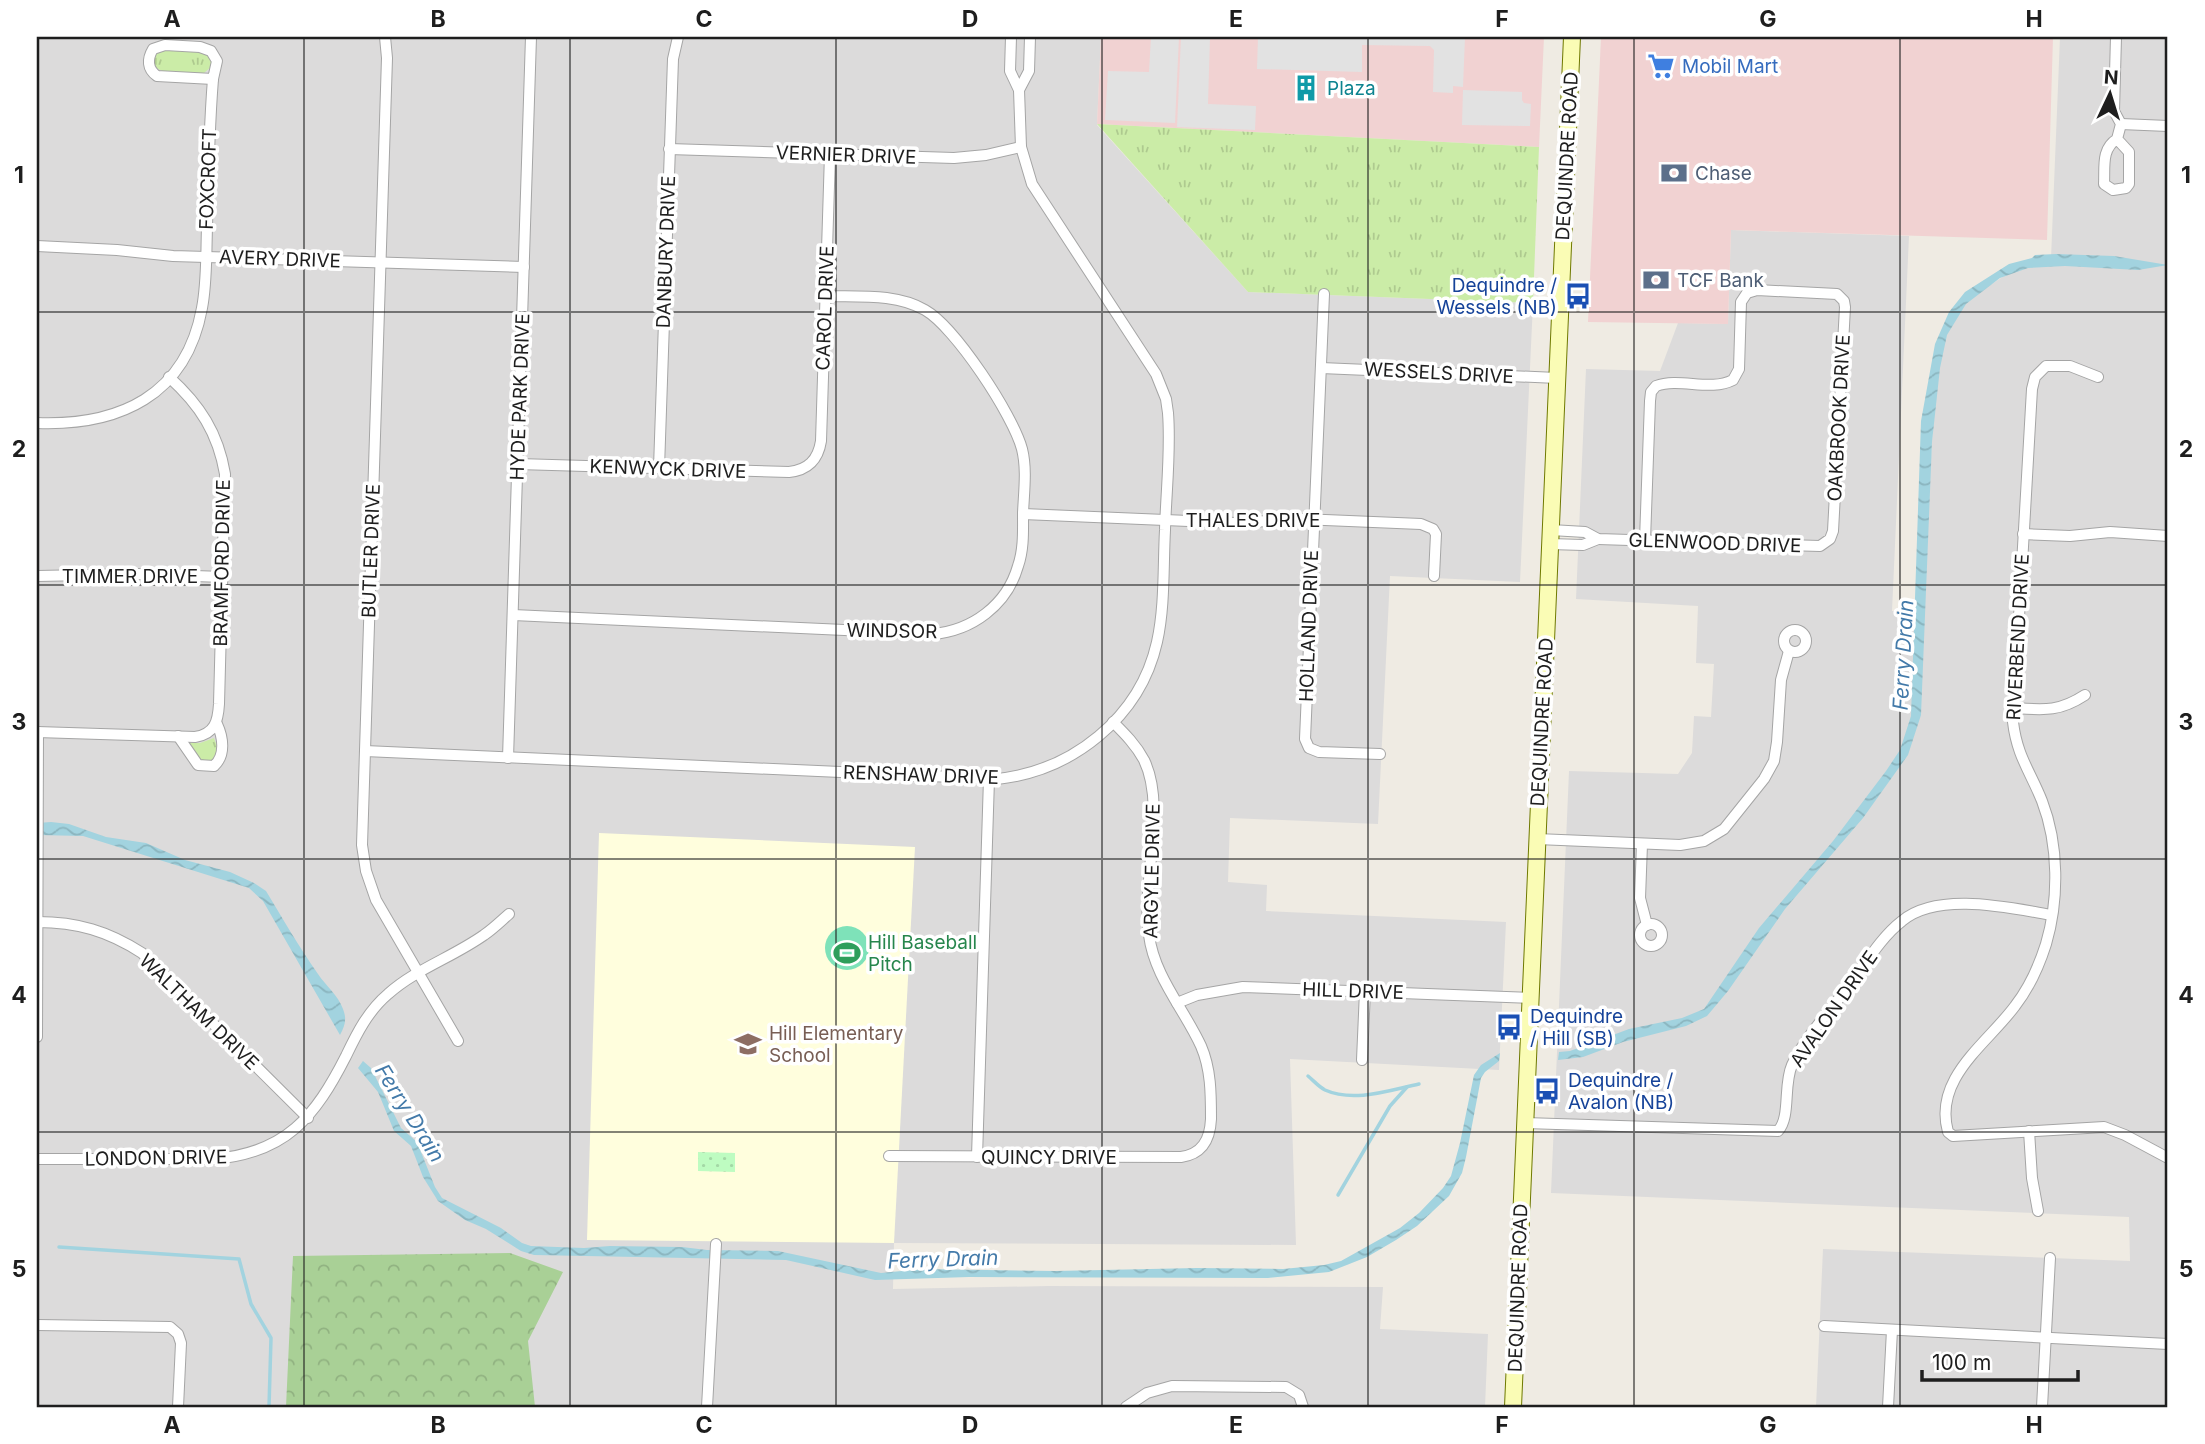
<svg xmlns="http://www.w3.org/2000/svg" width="2205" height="1444" viewBox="0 0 2205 1444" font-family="Inter,sans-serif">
<defs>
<pattern id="grass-tufts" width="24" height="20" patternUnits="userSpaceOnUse" patternTransform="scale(1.75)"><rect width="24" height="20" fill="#cbeca7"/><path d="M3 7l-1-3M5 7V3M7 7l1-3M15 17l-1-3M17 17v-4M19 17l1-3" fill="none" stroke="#aeca8f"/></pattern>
<pattern id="forest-crowns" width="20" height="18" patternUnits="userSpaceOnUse" patternTransform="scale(1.75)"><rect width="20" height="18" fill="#a9d096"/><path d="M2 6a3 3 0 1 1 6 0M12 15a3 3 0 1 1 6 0" fill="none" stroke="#91b281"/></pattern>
<pattern id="park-dots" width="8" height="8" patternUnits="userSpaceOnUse" patternTransform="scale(1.75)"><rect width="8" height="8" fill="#befcc1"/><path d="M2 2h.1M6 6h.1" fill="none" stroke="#a3d8a5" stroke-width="1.8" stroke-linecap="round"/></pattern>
<pattern id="water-waves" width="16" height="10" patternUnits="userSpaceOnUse" patternTransform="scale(1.75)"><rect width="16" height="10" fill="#a2d3df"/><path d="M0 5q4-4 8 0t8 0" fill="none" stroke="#8bb5bf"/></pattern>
</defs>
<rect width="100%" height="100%" fill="#efebe3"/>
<g fill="#dcdbdb">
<path d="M37,37H1101L1097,125L1248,292L1533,303L1520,582L1390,576L1378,824L1230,818L1228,882L1267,885L1266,911L1506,922L1499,1070L1290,1059L1296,1245L894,1243L893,1289L1049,1286L1383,1287L1380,1329L1488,1334L1485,1407H37Z"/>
<path d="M2060,37H2168V1407H1816L1823,1249L2130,1261L2129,1217L1551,1193L1569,771L1678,774L1692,753L1694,716L1711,717L1714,664L1696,663L1698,606L1576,599L1586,369L1660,371L1678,323L1728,324L1731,230L1909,236L1892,611L1921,612L1938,348L1958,306L2024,263L2051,259Z"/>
</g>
<g fill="#f1d2d2">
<path d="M1101,37H1544L1539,147L1097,124Z"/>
<path d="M1601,37H2053L2047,240L1731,230L1728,324L1588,322Z"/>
</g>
<path fill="#fffedd" d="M599,833L915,847L894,1243L587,1240Z"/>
<g fill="url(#grass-tufts)">
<path d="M165,49L206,53L212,61L211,67L204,73C190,73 143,79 156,53Z"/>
<path d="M1097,124L1539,147L1533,303L1248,292Z"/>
<path d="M214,738L218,749L214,760L208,763L201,761L189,743H200Z"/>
</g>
<path fill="url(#forest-crowns)" d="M510,1253L563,1272L528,1341L535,1407H286L293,1256Z"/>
<path fill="url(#park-dots)" d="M698,1152L735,1153V1172L698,1171Z"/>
<circle fill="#7ee2b9" cx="847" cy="948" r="22"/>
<g fill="#e2e2e2">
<path d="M1151,37H1179L1175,123L1105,120L1108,71L1149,72Z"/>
<path d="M1181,37H1210L1208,104L1256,106L1255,130L1177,127Z"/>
<path d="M1258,37H1465L1463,87L1453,86V93L1433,92L1434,50L1430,46L1362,45V72L1257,69Z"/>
<path d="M1463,90L1522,92V100L1524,103L1531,104L1530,126L1462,125Z"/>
</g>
<g fill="url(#water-waves)">
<path d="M2056,254L2114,256L2168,265L2138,270L2065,266L2028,268L2000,278L1966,304L1947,335L1940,368L1932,442L1921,715L1908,755L1863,818L1785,909L1728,991L1707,1016L1686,1026L1623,1042L1583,1057L1558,1060L1559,1052L1570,1051L1629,1029L1682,1018L1704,1009L1759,928L1833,841L1886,771L1900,750L1911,716L1921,421L1935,344L1949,312L1965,292L2009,264L2032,258L2035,255Z"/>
<path d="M51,822L69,824L106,837L146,843L185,860L230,872L254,883L266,891C283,919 299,947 318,974C326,986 338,995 343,1009C347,1019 345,1026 340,1035L263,901L249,888L83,836L37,835V823Z"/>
<path d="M1500,1053L1499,1061L1485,1072L1481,1078L1466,1157L1462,1173L1449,1196L1417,1226L1396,1240L1367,1257L1329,1272L1268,1278L969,1277L875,1280L786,1260L534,1255L521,1251L486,1229L465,1220L438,1201L423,1177L411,1146L394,1131L378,1092L358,1068L363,1061L371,1068L401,1128L417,1142L435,1187L442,1198L501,1228L522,1243L531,1246L584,1248L610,1246L682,1247L707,1250L778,1251L881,1273L922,1269L1055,1271L1197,1268L1283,1269L1324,1265L1341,1261L1400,1228L1419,1213L1443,1188L1451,1176L1460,1143L1474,1075L1481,1065Z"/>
</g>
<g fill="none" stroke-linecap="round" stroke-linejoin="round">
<g stroke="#a2d3df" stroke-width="3.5">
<path d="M1308,1076C1314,1081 1319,1087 1325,1090C1354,1103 1390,1090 1419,1084"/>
<path d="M1338,1195L1390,1106L1407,1087"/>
<path d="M59,1247L239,1259L251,1304L271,1338L269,1407"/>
</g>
<g stroke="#a5a5a5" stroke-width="12">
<g id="street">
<path d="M385,37L387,58L362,845L366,871L376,900L458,1041"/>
<path d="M2116,37L2114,111L2121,124L2117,139C2101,149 2105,167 2104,184L2113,190L2126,188L2129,184V152L2117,139"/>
<path d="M165,45L200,47L211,51L217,61L213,79L157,76C147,69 147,59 153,49Z"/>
<path d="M1019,90L1029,71L1030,37"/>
<path d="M2121,124L2168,126"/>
<path d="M669,149L954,158L986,155L1021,147"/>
<path d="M37,246L117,250L173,256L524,267"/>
<path d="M1324,294L1305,739L1309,748L1319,752L1380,754"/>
<path d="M1321,368L1557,378"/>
<path d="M2098,377L2070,366H2046L2035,377L2032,389L2013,722C2017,756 2030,771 2042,801C2059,845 2059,900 2046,944C2039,966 2029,988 2015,1006C1987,1044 1933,1078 1948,1132L1953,1136L2104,1127L2125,1135L2168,1158"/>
<path d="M37,423C119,426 186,396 202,308C207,282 206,254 207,228C208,178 209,129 213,79"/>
<path d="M518,464L789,472C808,470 818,460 821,441L830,154"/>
<path d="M659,468L673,59L678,37"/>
<path d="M1023,514L1236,523L1301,519L1421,524L1433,529L1436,534L1434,576"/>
<path d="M1551,530L1585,532L1598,539L1820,546L1830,539L1833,531L1845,307L1844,301L1837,294L1757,290L1747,293L1741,302L1739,369L1733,380C1710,392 1680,377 1656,386L1651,392L1650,401L1645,540"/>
<path d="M2023,534L2070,536L2110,532L2168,536"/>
<path d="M1550,544L1583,545L1598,539"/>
<path d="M37,576L138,574L223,577"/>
<path d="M513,615L932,634C972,631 1007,605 1018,566C1024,549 1023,530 1023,513C1024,491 1027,469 1022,449C1013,415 955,327 925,310C896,293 858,297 826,296"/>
<circle cx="1795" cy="641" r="11"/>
<path d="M2014,708C2044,710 2059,712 2085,695"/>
<path d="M37,732L195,737C215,734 218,721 219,704L225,474C218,433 200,405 169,377"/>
<path d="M178,736L198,765L214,766C226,755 223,737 217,724"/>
<path d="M365,751L997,779C1072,771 1140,718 1157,642C1165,606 1163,567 1165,530C1166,492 1171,451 1168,413L1166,399L1156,374L1032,184L1021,147L1019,90L1010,71L1011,37"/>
<path d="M508,758L531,37"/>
<path d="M1537,839L1680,845L1704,841L1724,829L1764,779L1774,761L1777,742L1781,680L1789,651"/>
<path d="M1642,844L1640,898L1647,925"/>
<path d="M37,922C77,922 108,931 142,953L308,1118"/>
<circle cx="1651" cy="935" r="11"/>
<path d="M1177,1003L1197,995L1243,987L1530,998"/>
<path d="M37,1037L38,732"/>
<path d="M1362,1060L1365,991"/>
<path d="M1525,1123L1778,1131C1791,1117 1783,1085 1792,1065C1805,1037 1830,1011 1848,987C1865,965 1880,938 1902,921C1938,891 2010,908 2052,915"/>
<path d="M2029,1131L2032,1178L2038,1211"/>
<path d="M889,1156L1181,1157C1202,1154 1210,1140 1211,1119C1211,1094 1211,1069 1201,1046C1184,1009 1154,976 1149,935C1141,882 1167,807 1144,760C1136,745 1125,734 1113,722"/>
<path d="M977,1157L989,779"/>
<path d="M37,1159H214C286,1153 315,1117 346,1056C357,1033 368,1011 388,994C416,969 453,957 484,935C493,929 501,921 509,914"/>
<path d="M37,1325L170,1327L178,1334L181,1343L178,1407"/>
<path d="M1824,1326L2168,1344"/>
<path d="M707,1407L716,1244"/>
<path d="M1126,1407L1147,1393L1172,1386L1286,1387L1299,1395L1303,1407"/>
<path d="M1888,1407L1892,1330"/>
<path d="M2042,1407L2050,1258"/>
</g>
</g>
<g stroke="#6f7900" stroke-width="18">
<path id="secondary" d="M1513,1407L1572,37"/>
</g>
<use href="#street" stroke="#fff" stroke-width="10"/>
<use href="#secondary" stroke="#fafcb5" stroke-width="16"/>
</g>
<path fill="none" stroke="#1e1e1e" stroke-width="2" stroke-opacity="0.55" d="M304,37V1407M570,37V1407M836,37V1407M1102,37V1407M1368,37V1407M1634,37V1407M1900,37V1407M37,312H2168M37,585H2168M37,859H2168M37,1132H2168"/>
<defs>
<g id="supermarket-bare" transform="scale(2.1)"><path d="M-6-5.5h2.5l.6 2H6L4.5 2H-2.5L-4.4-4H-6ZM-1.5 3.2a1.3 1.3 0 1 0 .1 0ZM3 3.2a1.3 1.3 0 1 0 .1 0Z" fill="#3f7fe0" stroke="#fff" stroke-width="2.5" paint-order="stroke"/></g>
<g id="building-bare" transform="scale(2.1)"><path d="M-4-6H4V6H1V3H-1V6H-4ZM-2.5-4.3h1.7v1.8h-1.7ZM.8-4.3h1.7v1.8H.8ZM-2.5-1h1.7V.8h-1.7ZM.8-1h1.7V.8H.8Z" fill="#0f9aa8" stroke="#fff" stroke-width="2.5" paint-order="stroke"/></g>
<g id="bank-bare" transform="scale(2.1)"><path d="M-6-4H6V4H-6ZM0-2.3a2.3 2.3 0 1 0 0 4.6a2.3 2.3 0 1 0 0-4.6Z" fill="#5c6f8a" stroke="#fff" stroke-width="2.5" paint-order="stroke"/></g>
<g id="bus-bare" transform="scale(2.1)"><path d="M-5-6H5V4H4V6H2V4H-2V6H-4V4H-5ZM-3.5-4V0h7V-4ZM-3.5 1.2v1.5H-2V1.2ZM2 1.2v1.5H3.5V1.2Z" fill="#1a4fb4" stroke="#fff" stroke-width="2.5" paint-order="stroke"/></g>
<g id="stadium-bare" transform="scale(2.1)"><path d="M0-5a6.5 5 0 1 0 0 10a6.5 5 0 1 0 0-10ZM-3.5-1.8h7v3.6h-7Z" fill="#2e9e5b" stroke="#fff" stroke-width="2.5" paint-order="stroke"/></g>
<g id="school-bare" transform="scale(2.1)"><path d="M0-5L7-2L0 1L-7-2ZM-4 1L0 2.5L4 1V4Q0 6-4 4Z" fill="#8d6e63" stroke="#fff" stroke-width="2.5" paint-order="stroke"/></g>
</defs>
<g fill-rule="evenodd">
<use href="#supermarket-bare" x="1661" y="66"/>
<use href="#building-bare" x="1306" y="88"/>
<use href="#bank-bare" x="1674" y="173"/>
<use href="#bank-bare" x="1656" y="280"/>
<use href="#bus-bare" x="1578" y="296"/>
<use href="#stadium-bare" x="847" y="953"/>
<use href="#bus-bare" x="1509" y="1027"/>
<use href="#school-bare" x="748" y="1044"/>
<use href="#bus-bare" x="1547" y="1091"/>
</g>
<g text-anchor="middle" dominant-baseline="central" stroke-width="7" stroke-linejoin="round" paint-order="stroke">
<g font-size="19" fill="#366cbe" stroke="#fff" text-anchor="start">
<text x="1682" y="66">Mobil Mart</text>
</g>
<g font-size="19" fill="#0d838f" stroke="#fff" text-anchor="start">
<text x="1327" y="88">Plaza</text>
</g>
<g font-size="19" fill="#1e1e1e" stroke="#fff">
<text transform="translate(846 155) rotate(2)">VERNIER DRIVE</text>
<text transform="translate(1567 156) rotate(-87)">DEQUINDRE ROAD</text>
<text transform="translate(208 179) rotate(-88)">FOXCROFT</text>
<text transform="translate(666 252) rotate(-88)">DANBURY DRIVE</text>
<text transform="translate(280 259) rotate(2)">AVERY DRIVE</text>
<text transform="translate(825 308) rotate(-88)">CAROL DRIVE</text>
<text transform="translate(1439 373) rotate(3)">WESSELS DRIVE</text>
<text transform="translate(520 397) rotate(-88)">HYDE PARK DRIVE</text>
<text transform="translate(1839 418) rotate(-87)">OAKBROOK DRIVE</text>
<text transform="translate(668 469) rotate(2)">KENWYCK DRIVE</text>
<text x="1253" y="520">THALES DRIVE</text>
<text transform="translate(1715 543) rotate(2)">GLENWOOD DRIVE</text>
<text transform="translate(371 551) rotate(-88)">BUTLER DRIVE</text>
<text transform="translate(222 563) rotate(-89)">BRAMFORD DRIVE</text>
<text x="130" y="576">TIMMER DRIVE</text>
<text transform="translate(1309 626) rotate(-88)">HOLLAND DRIVE</text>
<text transform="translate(892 631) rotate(1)">WINDSOR</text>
<text transform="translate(2018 637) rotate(-87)">RIVERBEND DRIVE</text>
<text transform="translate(1542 722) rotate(-87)">DEQUINDRE ROAD</text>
<text transform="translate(921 775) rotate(2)">RENSHAW DRIVE</text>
<text transform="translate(1152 871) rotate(-89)">ARGYLE DRIVE</text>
<text transform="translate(1353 991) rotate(2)">HILL DRIVE</text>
<text transform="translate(1834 1009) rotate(-55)">AVALON DRIVE</text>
<text transform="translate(199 1012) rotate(44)">WALTHAM DRIVE</text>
<text x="1049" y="1157">QUINCY DRIVE</text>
<text transform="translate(156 1158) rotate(-1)">LONDON DRIVE</text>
<text transform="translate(1518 1288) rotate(-88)">DEQUINDRE ROAD</text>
</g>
<g font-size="19" fill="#4e5e75" stroke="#fff" text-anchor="start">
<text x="1695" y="173">Chase</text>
<text x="1677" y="280">TCF Bank</text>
</g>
<g font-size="19" fill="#164399" stroke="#fff" text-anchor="start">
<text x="1557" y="285" text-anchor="end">Dequindre /<tspan x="1557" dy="22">Wessels (NB)</tspan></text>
<text x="1530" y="1016">Dequindre<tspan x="1530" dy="22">/ Hill (SB)</tspan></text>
<text x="1568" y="1080">Dequindre /<tspan x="1568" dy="22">Avalon (NB)</tspan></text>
</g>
<g font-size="19" fill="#27864d" stroke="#fff" text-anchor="start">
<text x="868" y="942">Hill Baseball<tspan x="868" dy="22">Pitch</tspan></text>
</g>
<g font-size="19" fill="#785e54" stroke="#fff" text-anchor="start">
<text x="769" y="1033">Hill Elementary<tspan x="769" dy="22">School</tspan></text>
</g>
<g font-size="21" font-style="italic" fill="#437aa9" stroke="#fff">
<text transform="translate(1903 655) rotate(-87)">Ferry Drain</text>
<text transform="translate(410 1113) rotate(58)">Ferry Drain</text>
<text transform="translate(943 1259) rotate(-2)">Ferry Drain</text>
</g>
</g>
<rect width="2205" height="1444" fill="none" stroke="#ffffff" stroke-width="77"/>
<g transform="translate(2110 94) rotate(4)" stroke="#ffffff" stroke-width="5" paint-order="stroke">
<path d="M0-5L12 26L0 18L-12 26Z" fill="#1e1e1e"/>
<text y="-10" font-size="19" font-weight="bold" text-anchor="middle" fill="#1e1e1e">N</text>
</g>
<path d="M1922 1370v10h156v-10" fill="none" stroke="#1e1e1e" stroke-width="3.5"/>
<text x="1932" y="1370" font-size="21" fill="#1e1e1e" stroke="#ffffff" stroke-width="5" paint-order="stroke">100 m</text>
<rect x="38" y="38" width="2128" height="1368" fill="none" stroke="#1e1e1e" stroke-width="2.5"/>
<g font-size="23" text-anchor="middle" font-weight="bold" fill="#1e1e1e">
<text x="172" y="27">A</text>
<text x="438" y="27">B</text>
<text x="704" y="27">C</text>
<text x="970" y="27">D</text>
<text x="1236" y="27">E</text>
<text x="1502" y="27">F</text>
<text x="1768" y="27">G</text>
<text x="2034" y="27">H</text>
<text x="19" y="183">1</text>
<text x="2186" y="183">1</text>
<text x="19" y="457">2</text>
<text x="2186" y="457">2</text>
<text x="19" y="730">3</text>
<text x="2186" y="730">3</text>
<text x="19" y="1003">4</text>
<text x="2186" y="1003">4</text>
<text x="19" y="1277">5</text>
<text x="2186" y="1277">5</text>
<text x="172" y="1433">A</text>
<text x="438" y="1433">B</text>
<text x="704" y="1433">C</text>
<text x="970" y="1433">D</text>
<text x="1236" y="1433">E</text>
<text x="1502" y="1433">F</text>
<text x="1768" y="1433">G</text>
<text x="2034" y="1433">H</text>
</g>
</svg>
